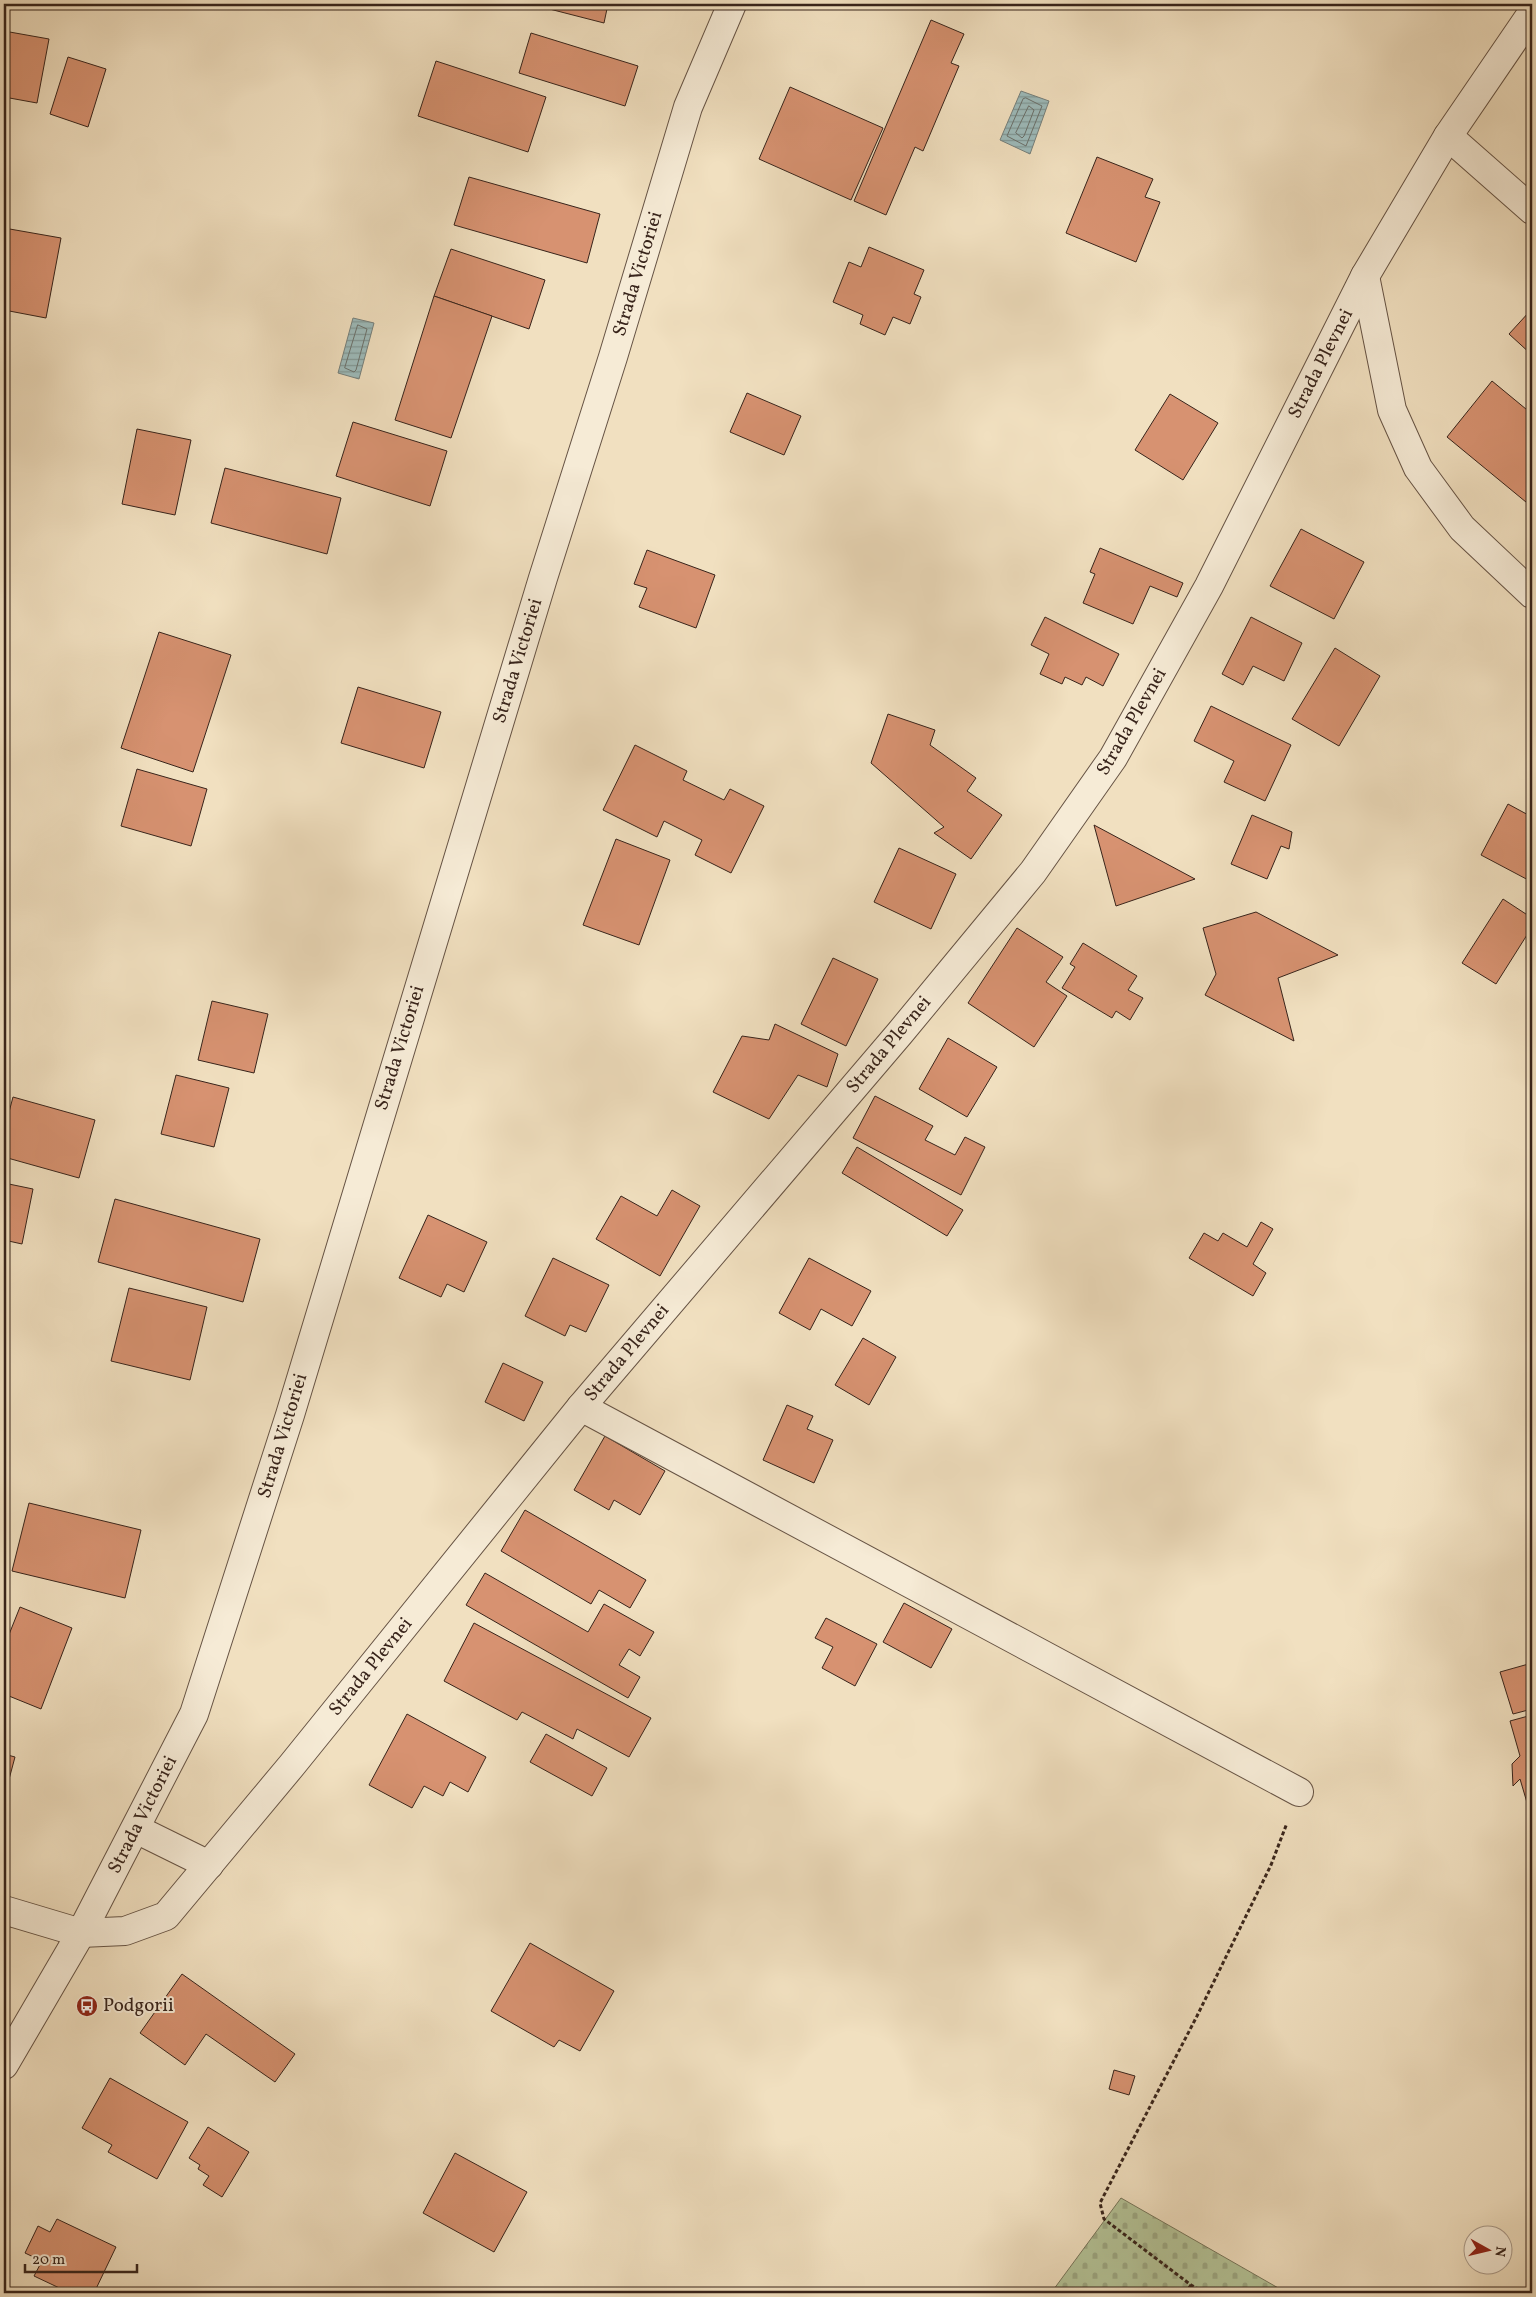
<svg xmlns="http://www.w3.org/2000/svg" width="1536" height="2297" viewBox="0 0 1536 2297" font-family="Vollkorn,serif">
<defs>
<pattern id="cemetery-stones" width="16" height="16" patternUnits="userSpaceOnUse" patternTransform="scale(1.25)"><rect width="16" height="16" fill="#b4c397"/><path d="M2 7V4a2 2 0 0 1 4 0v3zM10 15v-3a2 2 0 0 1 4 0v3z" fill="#9ca782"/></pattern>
<pattern id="water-rules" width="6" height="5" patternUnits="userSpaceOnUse" patternTransform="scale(1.25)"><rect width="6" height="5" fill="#9dbbbb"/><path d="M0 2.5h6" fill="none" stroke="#819897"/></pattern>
</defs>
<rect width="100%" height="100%" fill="#f1e0c0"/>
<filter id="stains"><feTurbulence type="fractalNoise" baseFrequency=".004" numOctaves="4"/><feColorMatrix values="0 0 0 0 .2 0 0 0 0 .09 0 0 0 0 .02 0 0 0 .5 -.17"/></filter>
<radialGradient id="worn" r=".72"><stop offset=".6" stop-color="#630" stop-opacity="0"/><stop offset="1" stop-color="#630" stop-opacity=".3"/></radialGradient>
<path fill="url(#cemetery-stones)" stroke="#767459" d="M1121,2198L1287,2293H1051Z"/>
<g fill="url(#water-rules)" stroke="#757f7b">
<path d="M1021,91L1049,101L1030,154L1000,140Z"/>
<path d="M353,318L374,323L359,379L338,373Z"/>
</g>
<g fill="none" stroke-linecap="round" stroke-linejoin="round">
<g stroke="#6a706b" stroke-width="1">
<path d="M1026,98L1042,106L1026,146L1007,136L1023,99Z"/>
<path d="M1029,106L1034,110L1024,136L1022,138L1016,133Z"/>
<path d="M358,325L367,329L356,370L354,372L345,368Z"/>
</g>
</g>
<g fill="#d79271" stroke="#38241b">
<path d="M530,4H608L604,23Z"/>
<path d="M931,20L964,34L951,63L959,66L923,151L915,147L886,215L854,201Z"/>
<path d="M4,31L49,39L37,103L4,97Z"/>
<path d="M531,33L638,66L625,106L519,73Z"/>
<path d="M68,57L106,69L88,127L50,114Z"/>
<path d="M436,61L546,97L528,152L418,116Z"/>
<path d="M790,87L883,128L851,200L759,159Z"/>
<path d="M1097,157L1153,179L1145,197L1160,202L1136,262L1066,233Z"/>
<path d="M469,177L600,214L587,263L454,225Z"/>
<path d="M4,228L61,238L46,318L4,310Z"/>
<path d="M869,247L924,270L914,294L921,297L910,324L893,317L885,335L860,324L863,315L833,302L849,262L861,267Z"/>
<path d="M451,249L545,280L529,329L434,296Z"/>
<path d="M434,296L492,316L451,438L395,420Z"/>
<path d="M1530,311L1532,312V355L1509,334Z"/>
<path d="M1492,381L1532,414V507L1447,437Z"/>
<path d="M747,393L801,416L784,455L730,432Z"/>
<path d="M1170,394L1218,423L1183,480L1135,450Z"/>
<path d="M353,422L447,451L430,506L336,476Z"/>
<path d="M137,429L191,440L175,515L122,504Z"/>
<path d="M225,468L341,498L327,554L211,523Z"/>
<path d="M1301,529L1364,562L1334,619L1270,586Z"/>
<path d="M1100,548L1183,583L1177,597L1150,586L1133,624L1083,603L1095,574L1090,572Z"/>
<path d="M647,550L715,575L696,628L639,607L647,588L634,584Z"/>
<path d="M1045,617L1119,654L1103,686L1086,677L1082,685L1065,677L1062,684L1040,674L1049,654L1031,645Z"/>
<path d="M1251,617L1302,643L1284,681L1253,666L1243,685L1222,674Z"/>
<path d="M159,632L231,655L193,772L121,748Z"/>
<path d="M1335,648L1380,676L1339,746L1292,719Z"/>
<path d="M358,687L441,712L424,768L341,743Z"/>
<path d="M1211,706L1291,745L1265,801L1224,782L1234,761L1194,741Z"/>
<path d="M888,714L935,730L930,745L976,778L967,791L1002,815L971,859L934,833L944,827L871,763Z"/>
<path d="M635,745L687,771L683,780L724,800L730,789L764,806L731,873L695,855L702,840L664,821L657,837L603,810Z"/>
<path d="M137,769L207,789L191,846L121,826Z"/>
<path d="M1508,804L1532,817V882L1481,855Z"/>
<path d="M1252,815L1292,832L1289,849L1281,846L1267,879L1231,864Z"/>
<path d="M1094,825L1195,879L1116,906Z"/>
<path d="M616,839L670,860L639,945L583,925Z"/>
<path d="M899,848L956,874L931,929L874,902Z"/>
<path d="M1503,899L1532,918V927L1496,984L1462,963Z"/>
<path d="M1256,912L1338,955L1278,978L1294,1041L1205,995L1216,974L1203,928Z"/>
<path d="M1017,928L1063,957L1046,982L1067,996L1034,1047L968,1003Z"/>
<path d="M1083,943L1137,976L1128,990L1143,998L1130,1020L1116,1011L1112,1018L1062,988L1075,967L1070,964Z"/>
<path d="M833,958L878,979L846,1046L801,1024Z"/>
<path d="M212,1001L268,1014L254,1073L198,1060Z"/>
<path d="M775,1024L838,1054L827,1087L798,1075L769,1119L713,1092L742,1036L769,1040Z"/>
<path d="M948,1038L997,1067L967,1117L919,1089Z"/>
<path d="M176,1075L229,1088L214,1147L161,1134Z"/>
<path d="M875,1096L933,1126L925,1140L955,1155L965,1137L985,1147L961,1195L853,1138Z"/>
<path d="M13,1097L95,1120L79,1178L4,1157V1131Z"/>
<path d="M857,1147L963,1210L947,1236L842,1173Z"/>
<path d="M4,1183L33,1189L22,1244L4,1240Z"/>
<path d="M672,1190L700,1206L660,1276L596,1239L621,1196L657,1216Z"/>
<path d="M115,1199L260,1239L243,1302L98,1262Z"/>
<path d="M428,1215L487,1242L464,1292L447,1284L441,1297L399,1278Z"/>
<path d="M1261,1222L1273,1229L1253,1264L1266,1273L1253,1296L1189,1258L1204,1233L1218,1241L1223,1233L1247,1247Z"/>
<path d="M553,1258L609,1285L586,1332L570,1325L565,1336L525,1316Z"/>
<path d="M809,1258L871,1291L852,1326L821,1309L810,1330L779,1313Z"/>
<path d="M129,1288L207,1307L190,1380L111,1361Z"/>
<path d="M863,1338L896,1357L869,1405L835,1385Z"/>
<path d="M503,1363L543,1382L524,1421L485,1402Z"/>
<path d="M787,1405L813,1416L807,1429L833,1440L814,1483L763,1460Z"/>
<path d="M605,1436L665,1471L640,1515L614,1500L609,1510L574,1490Z"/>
<path d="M29,1503L141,1530L125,1598L12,1571Z"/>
<path d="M525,1510L646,1580L630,1608L599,1590L591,1604L501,1551Z"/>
<path d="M485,1573L588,1632L604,1604L654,1632L640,1656L629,1649L619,1665L640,1677L628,1698L466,1605Z"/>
<path d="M904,1603L952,1629L931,1668L883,1642Z"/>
<path d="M20,1607L72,1628L41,1709L4,1694V1647Z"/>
<path d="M826,1618L877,1644L855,1686L822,1668L833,1647L815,1638Z"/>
<path d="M474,1623L651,1718L629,1757L577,1729L573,1739L522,1712L517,1720L444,1681Z"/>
<path d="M1532,1663V1709L1513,1714L1500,1672Z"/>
<path d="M407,1714L486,1757L468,1792L450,1782L443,1796L424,1786L412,1808L369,1785Z"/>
<path d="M1532,1715V1804L1528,1806L1520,1779L1513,1786L1512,1764L1520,1756L1510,1721Z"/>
<path d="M546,1734L607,1768L592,1796L530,1762Z"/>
<path d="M4,1754L15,1757L4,1798Z"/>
<path d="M530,1943L614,1991L580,2051L559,2040L554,2047L491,2011Z"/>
<path d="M182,1974L295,2054L275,2082L206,2034L185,2065L140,2033Z"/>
<path d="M1114,2070L1135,2076L1129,2095L1109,2089Z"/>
<path d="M110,2078L188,2122L157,2179L108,2152L112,2145L82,2128Z"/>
<path d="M208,2127L249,2152L222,2197L203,2185L209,2176L198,2169L200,2165L189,2158Z"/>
<path d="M455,2153L527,2192L494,2252L423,2213Z"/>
<path d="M57,2219L116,2247L94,2293H70L34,2276L42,2261L25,2253L38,2226L50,2232Z"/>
</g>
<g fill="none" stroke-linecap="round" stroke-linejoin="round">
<g stroke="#665344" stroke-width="30">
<g id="minor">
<path d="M1448,136L1532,210"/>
<path d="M1365,276L1392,410L1418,468L1462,528L1532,594"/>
<path d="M581,1407L1299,1792"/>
<path d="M4,1910L81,1933L125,1931L166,1916L292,1765L581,1407L900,1033L1033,872L1113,758L1209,586L1365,276L1448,136L1532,13"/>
</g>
</g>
<g stroke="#665344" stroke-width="30">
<g id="tertiary">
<path d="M136,1829L209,1865"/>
<path d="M4,2065L81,1933L194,1714L290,1415L543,578L613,357L688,107L732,4"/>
</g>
</g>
<g stroke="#38241b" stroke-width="3" stroke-dasharray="4 2.5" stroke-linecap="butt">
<path d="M1185,2293L1191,2285"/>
<path d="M1205,2293L1191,2285L1104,2219L1100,2203L1197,2016L1271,1865L1287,1823"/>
</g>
<use href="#minor" stroke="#f6ebd6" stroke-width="28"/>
<use href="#tertiary" stroke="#f6ebd6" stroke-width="28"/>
</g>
<defs>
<g id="bus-disc" transform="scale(1.125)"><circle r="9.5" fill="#8f2418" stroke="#f6ebd6"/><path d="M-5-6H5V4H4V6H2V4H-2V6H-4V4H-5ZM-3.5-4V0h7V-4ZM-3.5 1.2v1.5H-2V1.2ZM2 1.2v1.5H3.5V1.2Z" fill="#fff"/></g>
</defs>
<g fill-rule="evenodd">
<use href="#bus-disc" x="87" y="2006"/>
</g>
<g text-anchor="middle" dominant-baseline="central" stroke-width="4" stroke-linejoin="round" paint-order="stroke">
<g font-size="19" fill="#38241b" stroke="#f6ebd6">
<text transform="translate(638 274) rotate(-73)">Strada Victoriei</text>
<text transform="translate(1321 364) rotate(-63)">Strada Plevnei</text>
<text transform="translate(518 661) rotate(-73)">Strada Victoriei</text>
<text transform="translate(1132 722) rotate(-60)">Strada Plevnei</text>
<text transform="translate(889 1045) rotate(-50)">Strada Plevnei</text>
<text transform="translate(400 1048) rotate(-73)">Strada Victoriei</text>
<text transform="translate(627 1353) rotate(-50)">Strada Plevnei</text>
<text transform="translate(283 1436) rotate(-73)">Strada Victoriei</text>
<text transform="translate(371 1667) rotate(-51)">Strada Plevnei</text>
<text transform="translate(143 1815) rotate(-63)">Strada Victoriei</text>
</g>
<g font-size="19" fill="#38241b" stroke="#f6ebd6" text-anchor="start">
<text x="103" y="2006">Podgorii</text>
</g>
</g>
<rect width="1536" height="2297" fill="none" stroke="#f1e0c0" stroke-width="20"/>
<rect x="5" y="5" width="1526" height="2287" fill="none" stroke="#38241b" stroke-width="2.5"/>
<rect x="10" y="10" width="1516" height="2277" fill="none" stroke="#38241b"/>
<g transform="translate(1488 2250) rotate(98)"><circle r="24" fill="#f6ebd6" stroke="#aa9b8b"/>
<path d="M0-4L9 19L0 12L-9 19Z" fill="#8f2418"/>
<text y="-8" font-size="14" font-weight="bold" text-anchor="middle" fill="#38241b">N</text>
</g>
<path d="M25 2264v8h112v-8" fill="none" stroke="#38241b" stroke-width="2.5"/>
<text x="32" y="2264" font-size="15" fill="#38241b" stroke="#f6ebd6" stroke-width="4" paint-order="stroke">20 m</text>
<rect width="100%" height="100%" filter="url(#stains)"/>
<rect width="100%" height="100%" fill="url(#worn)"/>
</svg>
